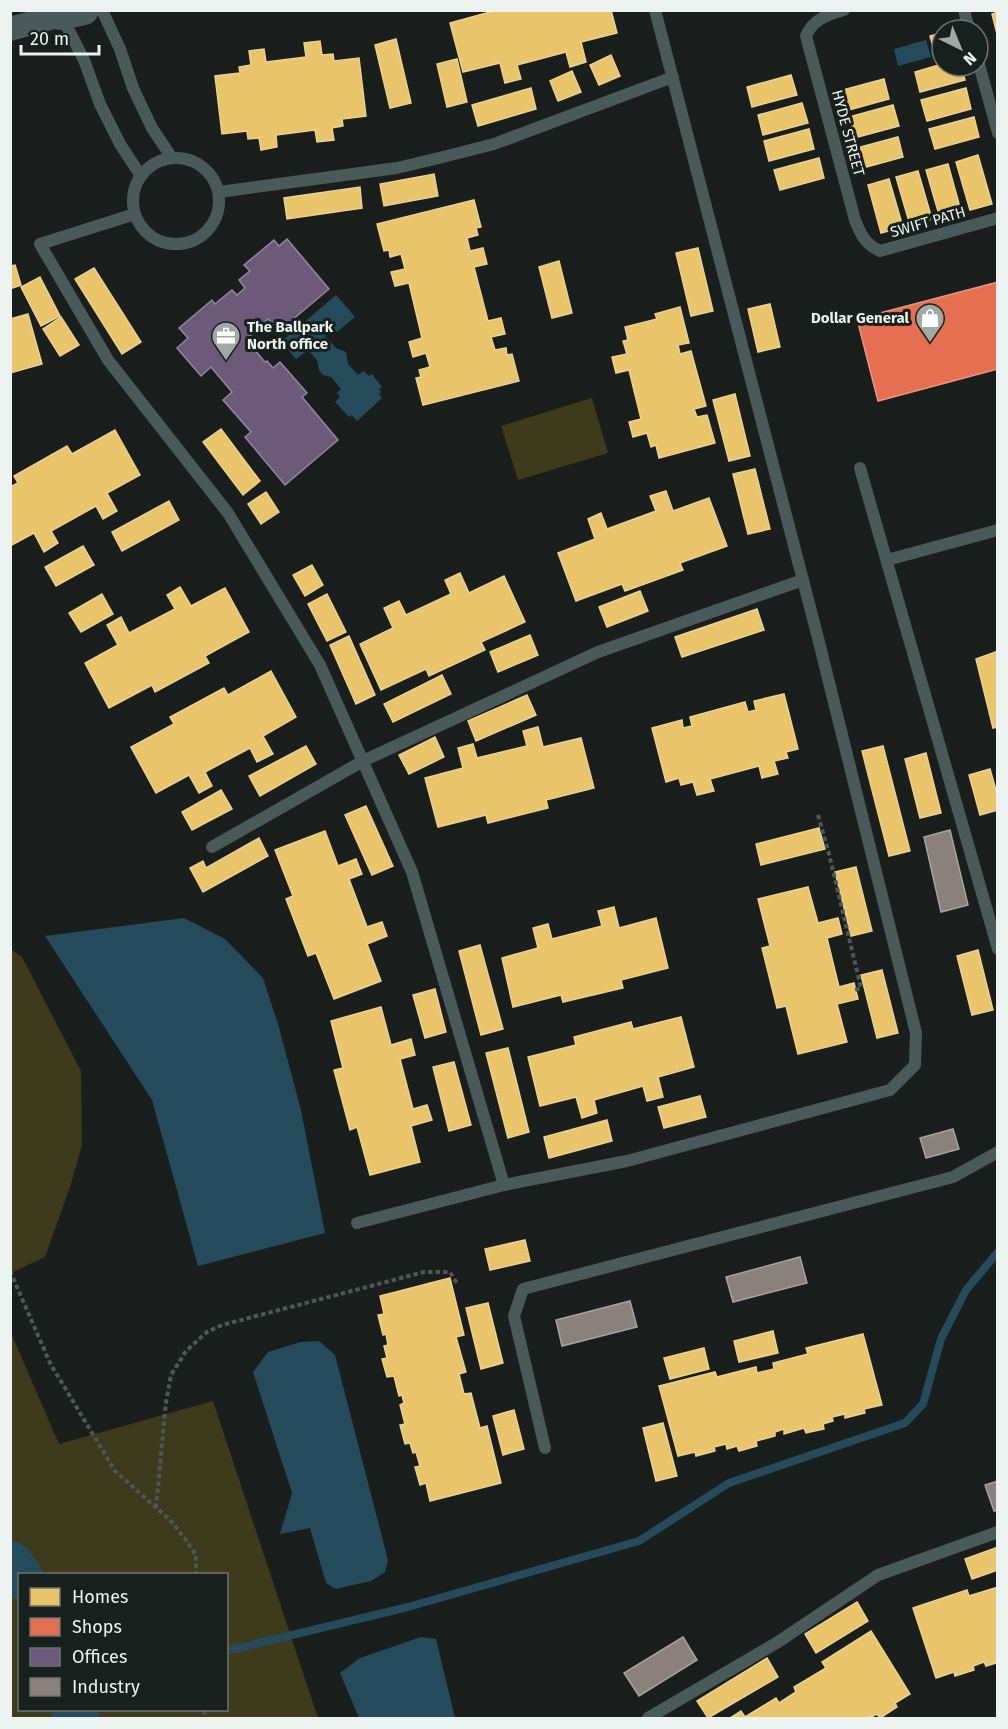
<svg xmlns="http://www.w3.org/2000/svg" width="1008" height="1729" viewBox="0 0 1008 1729" font-family="'Fira Sans',sans-serif">
<rect width="100%" height="100%" fill="#1a1f1d"/>
<g fill="#3d3b1c" fill-rule="evenodd">
<path d="M592,398L608,453L518,480L501,426Z"/>
<path d="M10,949L22,957L81,1071L82,1145L71,1184L45,1257L11,1273Z"/>
<path d="M11,1333L59,1444L213,1401L318,1718H11ZM226,1574V1710H20V1574Z"/>
</g>
<g fill="#254b5d">
<path d="M926,40L931,57L898,66L894,49Z"/>
<path d="M336,295L355,317L337,332L334,328L325,336L336,348L346,352L348,364L358,375L364,371L369,376L372,374L382,387L379,389L381,392L379,394L382,398L357,421L352,415L349,417L335,402L340,397L337,393L341,389L331,377L323,375L319,370L317,360L308,350L296,359L281,342Z"/>
<path d="M184,918L225,939L263,978L278,1024L301,1110L325,1233L198,1266L152,1100L45,936Z"/>
<path d="M319,1341L335,1355L388,1560L385,1572L371,1581L335,1589L326,1583L310,1528L280,1534L292,1493L253,1372L268,1352L300,1342Z"/>
<path d="M421,1637L436,1639L455,1718H359L340,1673L360,1658Z"/>
</g>
<g fill="#e9c46a" stroke="#ead292" stroke-width="1.5">
<path d="M497,10H611L617,33L581,42L586,62L570,67L566,52L517,65L521,79L505,83L500,63L463,72L450,23Z"/>
<path d="M998,12V34H997L992,14Z"/>
<path d="M942,33V56L936,57L930,36Z"/>
<path d="M396,39L411,103L390,108L375,45Z"/>
<path d="M320,41L322,55L333,54L334,61L359,58L366,116L342,119L343,126L332,128L334,140L317,142L315,130L276,135L277,147L261,150L259,138L248,139L247,131L222,134L215,76L240,73L239,67L251,65L249,51L264,49L266,62L306,57L304,43Z"/>
<path d="M611,55L620,76L599,85L590,65Z"/>
<path d="M457,59L467,102L447,107L437,64Z"/>
<path d="M942,64L961,66L965,80L920,92L915,72Z"/>
<path d="M572,71L581,92L558,101L550,81Z"/>
<path d="M791,75L797,95L752,107L747,87Z"/>
<path d="M884,79L889,99L845,111L839,91Z"/>
<path d="M531,88L536,109L478,126L472,105Z"/>
<path d="M966,88L971,109L927,121L921,100Z"/>
<path d="M802,103L808,123L763,135L758,115Z"/>
<path d="M893,105L899,126L854,138L849,117Z"/>
<path d="M974,117L979,137L935,149L929,129Z"/>
<path d="M809,129L814,149L769,161L764,141Z"/>
<path d="M898,137L903,157L859,169L853,149Z"/>
<path d="M978,155L992,204L970,210L956,162Z"/>
<path d="M819,158L824,178L780,190L774,170Z"/>
<path d="M948,164L961,211L940,218L926,170Z"/>
<path d="M918,171L932,219L910,225L896,177Z"/>
<path d="M434,174L438,196L384,206L380,184Z"/>
<path d="M889,179L903,227L881,233L868,185Z"/>
<path d="M360,187L362,208L287,219L284,198Z"/>
<path d="M474,200L481,227L476,228L478,235L467,238L470,251L483,248L487,264L474,267L488,321L501,318L505,334L491,337L495,350L506,348L507,355L512,354L519,381L423,405L416,378L421,377L419,370L430,367L426,353L413,357L409,342L422,338L409,283L395,286L391,272L405,269L401,254L390,257L389,250L384,251L377,224Z"/>
<path d="M698,248L713,311L691,316L676,253Z"/>
<path d="M559,261L572,313L552,318L539,267Z"/>
<path d="M15,265L21,285L10,289V266Z"/>
<path d="M94,268L141,342L122,354L75,279Z"/>
<path d="M40,277L60,316L41,326L21,287Z"/>
<path d="M770,304L780,347L758,352L748,309Z"/>
<path d="M680,307L689,343L678,345L680,354L691,351L706,406L694,409L697,417L707,415L715,443L659,458L656,445L651,447L647,433L633,437L629,422L641,419L629,370L616,373L612,357L627,354L623,341L628,340L625,327L657,319L655,314Z"/>
<path d="M28,314L42,364L10,373V319Z"/>
<path d="M61,317L79,345L60,356L43,329Z"/>
<path d="M735,394L750,456L729,461L713,400Z"/>
<path d="M221,429L260,481L243,495L203,442Z"/>
<path d="M115,430L140,475L107,493L117,511L103,519L96,506L51,531L58,543L44,552L34,533L10,546V487L18,483L14,476L67,446L72,454Z"/>
<path d="M755,469L770,529L748,534L733,474Z"/>
<path d="M666,491L673,511L709,498L727,546L680,563L683,570L625,591L622,584L576,601L558,553L595,539L588,519L601,513L607,529L656,511L650,496Z"/>
<path d="M266,492L279,512L261,524L248,504Z"/>
<path d="M169,501L179,520L122,551L112,532Z"/>
<path d="M83,546L94,565L56,586L45,567Z"/>
<path d="M312,565L323,585L305,596L293,575Z"/>
<path d="M460,573L469,593L504,576L525,622L481,642L485,650L429,676L426,669L381,690L360,644L393,628L384,608L399,601L406,615L451,594L445,580Z"/>
<path d="M180,587L191,606L225,588L249,632L205,656L209,663L155,692L152,685L109,708L85,663L118,645L107,625L121,617L129,633L175,609L167,595Z"/>
<path d="M640,591L648,611L607,627L599,607Z"/>
<path d="M102,594L113,614L81,632L69,613Z"/>
<path d="M327,594L346,632L327,641L308,604Z"/>
<path d="M757,609L764,630L682,657L675,637Z"/>
<path d="M530,635L538,655L498,672L490,652Z"/>
<path d="M349,636L375,695L356,704L330,645Z"/>
<path d="M998,651V727L993,728L976,659Z"/>
<path d="M271,671L296,717L263,736L273,754L257,762L250,748L205,772L212,786L199,793L189,775L156,793L131,747L174,724L170,717L224,688L228,695Z"/>
<path d="M442,675L451,694L393,722L384,704Z"/>
<path d="M784,694L798,749L786,752L788,758L774,761L778,774L762,778L759,766L710,779L714,791L697,795L693,782L681,785L679,778L666,782L652,728L682,720L683,728L692,726L690,717L745,702L748,712L756,710L754,701Z"/>
<path d="M527,695L536,715L476,741L468,721Z"/>
<path d="M538,727L543,747L581,738L594,788L546,800L548,808L488,823L486,815L438,827L425,778L463,768L458,748L473,744L477,758L527,746L523,731Z"/>
<path d="M435,737L444,757L409,774L399,755Z"/>
<path d="M306,746L316,764L260,796L249,776Z"/>
<path d="M883,746L910,851L889,856L862,751Z"/>
<path d="M926,753L941,813L920,818L905,759Z"/>
<path d="M990,769L998,797V810L980,815L969,775Z"/>
<path d="M221,790L232,809L192,830L182,812Z"/>
<path d="M366,806L393,866L372,875L345,815Z"/>
<path d="M819,828L825,849L761,865L756,844Z"/>
<path d="M325,831L338,866L356,859L362,874L349,879L367,927L382,922L387,936L367,944L381,981L334,999L316,953L308,956L286,899L293,896L275,850Z"/>
<path d="M259,838L268,856L203,892L190,868L203,861L206,868Z"/>
<path d="M856,867L872,931L851,936L835,872Z"/>
<path d="M808,887L818,923L838,918L842,934L827,938L839,987L854,983L858,999L837,1004L847,1042L798,1054L786,1006L777,1008L762,948L770,946L758,899Z"/>
<path d="M614,907L619,928L656,918L668,968L621,980L623,988L563,1002L561,995L513,1007L502,958L538,948L533,928L548,924L552,939L602,926L598,911Z"/>
<path d="M480,945L503,1029L481,1035L459,951Z"/>
<path d="M978,950L993,1010L972,1015L957,956Z"/>
<path d="M882,970L898,1033L877,1038L861,975Z"/>
<path d="M435,989L446,1032L425,1038L413,995Z"/>
<path d="M381,1007L391,1045L411,1039L415,1055L400,1059L413,1109L427,1105L432,1120L411,1126L420,1162L370,1175L357,1127L350,1130L334,1070L343,1068L331,1021Z"/>
<path d="M681,1017L694,1067L658,1077L663,1097L647,1101L643,1086L594,1100L597,1113L582,1118L576,1097L540,1106L528,1057L576,1045L574,1037L631,1022L633,1029Z"/>
<path d="M508,1048L529,1132L508,1138L486,1053Z"/>
<path d="M454,1062L471,1125L449,1131L433,1067Z"/>
<path d="M700,1096L706,1117L664,1128L658,1107Z"/>
<path d="M607,1120L612,1141L549,1158L544,1137Z"/>
<path d="M525,1240L530,1261L490,1270L485,1249Z"/>
<path d="M450,1278L464,1335L456,1337L466,1372L459,1374L464,1394L471,1393L480,1428L487,1426L501,1483L430,1501L426,1483L420,1485L415,1467L420,1466L416,1452L413,1453L410,1443L405,1444L400,1425L405,1424L400,1405L404,1403L402,1395L399,1396L394,1376L387,1377L382,1359L387,1358L384,1346L388,1345L386,1334L383,1335L378,1315L384,1314L380,1296Z"/>
<path d="M488,1303L503,1363L481,1369L466,1308Z"/>
<path d="M773,1331L778,1353L739,1362L734,1341Z"/>
<path d="M863,1334L882,1405L864,1409L865,1413L845,1418V1414L832,1417L833,1421L823,1424L824,1429L806,1433L804,1428L784,1434V1429L775,1432V1436L756,1441L757,1446L739,1451L737,1446L727,1449L726,1444L714,1447L715,1451L696,1456L695,1452L678,1456L659,1386L715,1372L717,1377L756,1367L757,1373L774,1369L773,1363L808,1354L806,1348Z"/>
<path d="M704,1348L709,1369L670,1379L664,1358Z"/>
<path d="M514,1410L524,1449L503,1455L493,1416Z"/>
<path d="M663,1423L677,1476L656,1481L643,1428Z"/>
<path d="M998,1547V1570L972,1579L965,1559Z"/>
<path d="M998,1587V1667L996,1663L986,1666L984,1662L973,1666L974,1670L955,1676L954,1672L936,1678L913,1608L967,1590L969,1596Z"/>
<path d="M857,1602L868,1621L816,1653L805,1634Z"/>
<path d="M871,1631L910,1694L895,1703L897,1707L880,1718L877,1714L869,1718H730L741,1711L745,1717L776,1698L779,1703L796,1692L794,1687L826,1668L822,1662Z"/>
<path d="M767,1658L778,1677L708,1718L697,1701Z"/>
</g>
<path fill="#e76f51" stroke="#e89680" stroke-width="1.5" d="M998,282V369L878,401L857,319Z"/>
<path fill="#6d597a" stroke="#93879d" stroke-width="1.5" d="M287,239L329,289L279,331L268,319L246,340L265,362L267,361L273,368L280,362L307,393L302,397L338,440L285,485L245,437L251,432L223,400L232,392L211,367L201,376L177,348L188,338L179,328L212,300L215,304L232,290L237,295L245,288L239,280L250,271L244,265L274,240L279,246Z"/>
<g fill="#8a817c" stroke="#a7a39e" stroke-width="1.5">
<path d="M950,830L968,905L941,912L924,837Z"/>
<path d="M953,1129L959,1149L926,1158L920,1138Z"/>
<path d="M800,1257L807,1283L733,1302L726,1277Z"/>
<path d="M630,1301L637,1327L562,1346L556,1320Z"/>
<path d="M998,1481V1510L994,1511L985,1485Z"/>
<path d="M683,1637L697,1660L639,1696L624,1673Z"/>
</g>
<g fill="none" stroke-linecap="round" stroke-linejoin="round">
<path stroke="#254b5d" stroke-width="8" d="M226,1651L408,1607L639,1541L729,1483L905,1423L923,1404L941,1339L966,1290L998,1252"/>
<g stroke="#254b5d" stroke-width="46">
<path d="M10,1564L20,1577"/>
<path d="M74,1710L76,1718"/>
</g>
<g stroke="#4d5757" stroke-width="4" stroke-dasharray="4.5 3" stroke-linecap="butt">
<path d="M818,815L829,854L861,988L855,990"/>
<path d="M10,1271L50,1363L115,1471L170,1520L186,1540L196,1555V1574"/>
<path d="M156,1508L166,1402L171,1375L186,1351L207,1332L222,1325L424,1272H450L458,1285"/>
<path d="M204,1710L206,1718"/>
</g>
<g stroke="#4a5959" stroke-width="12">
<path d="M102,10L120,49L133,88L152,128L172,158"/>
<path d="M844,10C827,15 813,19 806,36L855,220C861,235 865,244 880,251L998,218"/>
<path d="M964,10L969,30"/>
<path d="M62,17L84,60L100,104L120,144L141,176"/>
<path d="M978,61L998,133"/>
<circle cx="176" cy="201" r="43"/>
<path d="M219,192L397,168L443,157L494,144L673,77"/>
<path d="M135,214L40,244L108,360L228,513L320,665L412,872L504,1185"/>
<path d="M860,468L998,949"/>
<path d="M887,560L998,530"/>
<path d="M212,847L363,761L598,652L803,580"/>
<path d="M357,1223L504,1185L627,1161L890,1090L915,1065L916,1033L819,642L655,10"/>
<path d="M545,1448L514,1316L523,1289L953,1177L998,1152"/>
<path d="M648,1718L778,1642L878,1575L998,1532"/>
</g>
<path stroke="#4a5959" stroke-width="24" d="M10,29L61,15"/>
<path stroke="#4a5959" stroke-width="30" d="M60,10L61,15L84,10"/>
</g>
<defs>
<g id="shop-pin" transform="scale(1.5)"><path d="M0 17L-7.5 6A9.5 9.5 0 1 1 7.5 6Z" fill="#a2a8a6" stroke="#18211d"/><path d="M-5-2.5h2.3a2.7 3.5 0 0 1 5.4 0H5L5.5 6h-11ZM-1.5-2.5h3a1.5 2.3 0 0 0-3 0Z" fill="#fff"/></g>
<g id="office-pin" transform="scale(1.5)"><path d="M0 17L-7.5 6A9.5 9.5 0 1 1 7.5 6Z" fill="#a2a8a6" stroke="#18211d"/><path d="M-6-3h4V-5.5h4V-3h4V5H-6ZM-1-4.5V-3h2v-1.5ZM-6 0V1H6V0Z" fill="#fff"/></g>
</defs>
<g fill-rule="evenodd">
<use href="#shop-pin" x="930" y="318"/>
<use href="#office-pin" x="226" y="336"/>
</g>
<g text-anchor="middle" dominant-baseline="central" stroke-width="6" stroke-linejoin="round" paint-order="stroke">
<g font-size="15" fill="#ebf2ef" stroke="#18211d">
<text transform="translate(848 133) rotate(75)">HYDE STREET</text>
<text transform="translate(928 222) rotate(-16)">SWIFT PATH</text>
</g>
<g font-size="15" font-weight="bold" fill="#ebf2ef" stroke="#18211d" text-anchor="end">
<text x="909" y="318">Dollar General</text>
<text x="247" y="327" text-anchor="start">The Ballpark<tspan x="247" dy="17">North office</tspan></text>
</g>
</g>
<rect width="1008" height="1729" fill="none" stroke="#ebf2ef" stroke-width="24"/>
<rect x="18" y="1573" width="210" height="138" fill="#18211d" stroke="#6c7571" stroke-width="1.5"/>
<rect x="30" y="1588" width="30" height="18" fill="#e9c46a" stroke="#6c7571" stroke-width="1.5"/>
<text x="72" y="1603" font-size="18" fill="#ebf2ef">Homes</text>
<rect x="30" y="1618" width="30" height="18" fill="#e76f51" stroke="#6c7571" stroke-width="1.5"/>
<text x="72" y="1633" font-size="18" fill="#ebf2ef">Shops</text>
<rect x="30" y="1648" width="30" height="18" fill="#6d597a" stroke="#6c7571" stroke-width="1.5"/>
<text x="72" y="1663" font-size="18" fill="#ebf2ef">Offices</text>
<rect x="30" y="1678" width="30" height="18" fill="#8a817c" stroke="#6c7571" stroke-width="1.5"/>
<text x="72" y="1693" font-size="18" fill="#ebf2ef">Industry</text>
<g transform="translate(960 48) rotate(137)"><circle r="28" fill="#18211d" stroke="#6c7571" stroke-width="1.5"/>
<path d="M0-4.5L10 22L0 15L-10 22Z" fill="#a2a8a6"/>
<text y="-9" font-size="16" font-weight="bold" text-anchor="middle" fill="#ebf2ef">N</text>
</g>
<path d="M21 45v9h78v-9" fill="none" stroke="#ebf2ef" stroke-width="3"/>
<text x="30" y="45" font-size="18" fill="#ebf2ef" stroke="#18211d" stroke-width="4.5" paint-order="stroke">20 m</text>
</svg>
